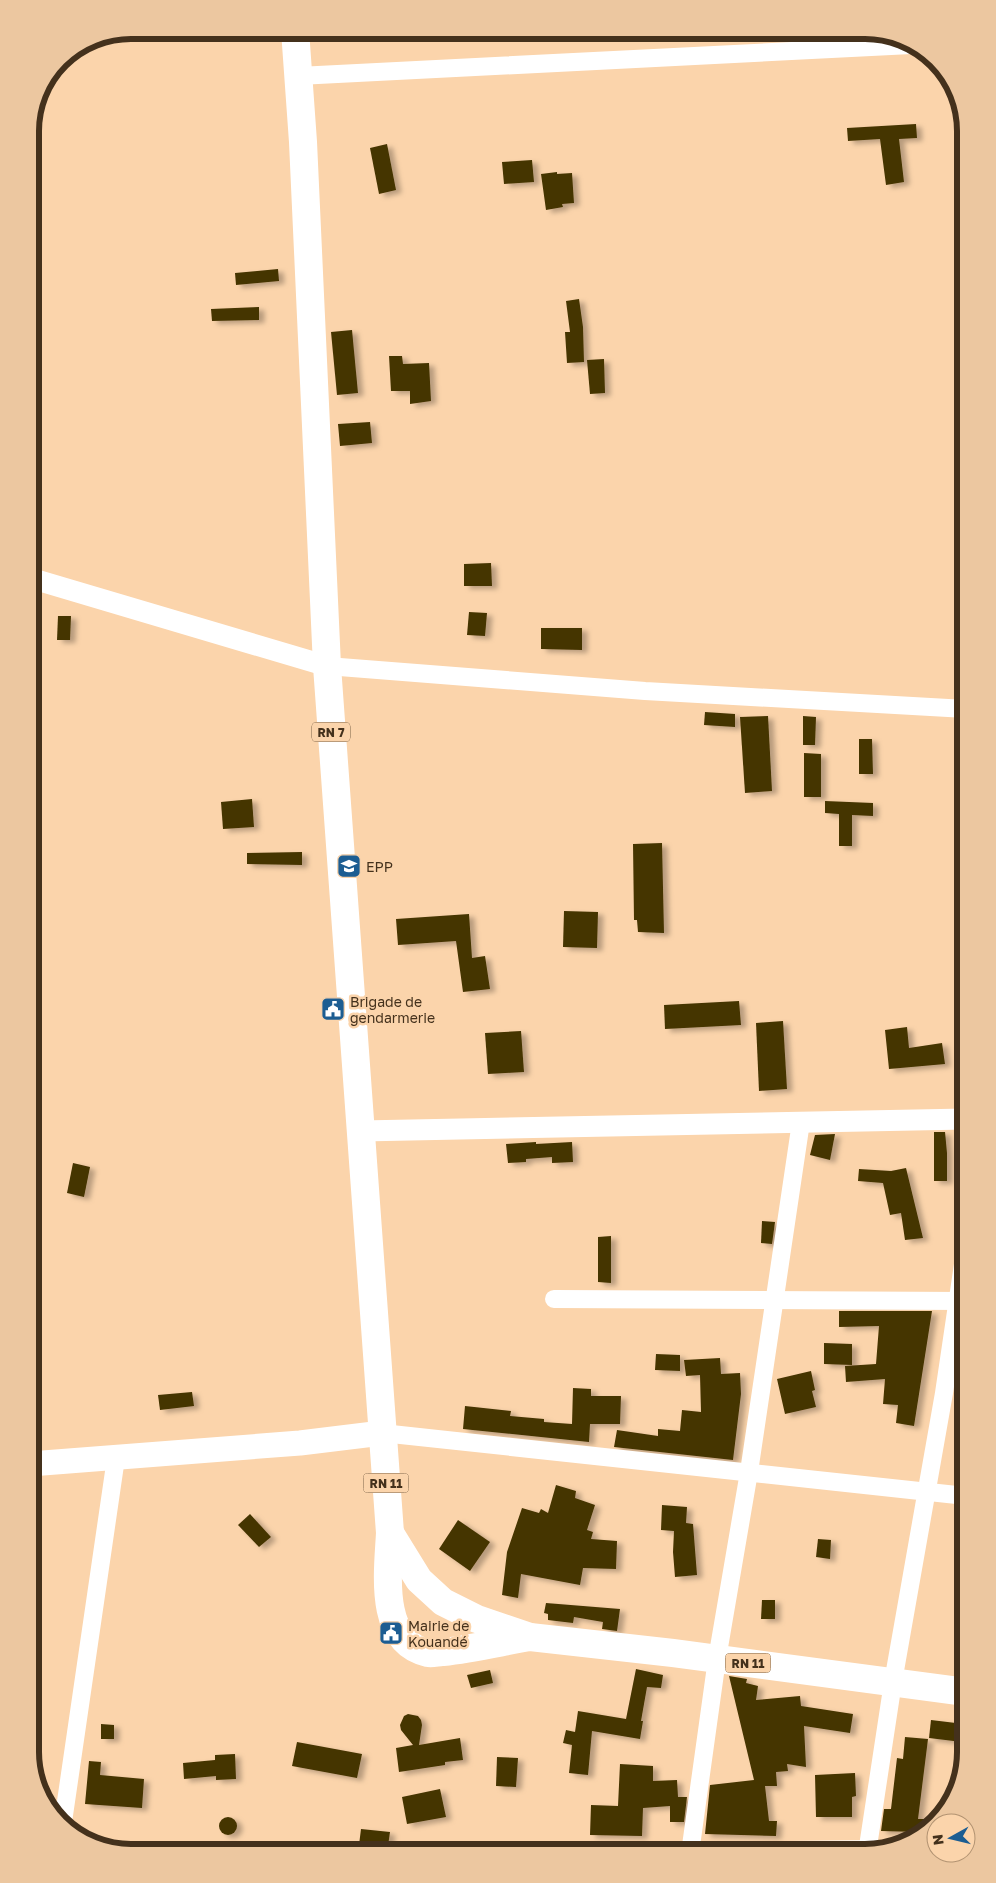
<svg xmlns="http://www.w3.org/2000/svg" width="996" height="1883" viewBox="0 0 996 1883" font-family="'Golos Text',sans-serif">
<defs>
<filter id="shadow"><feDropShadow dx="5.5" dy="3" stdDeviation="2.5" flood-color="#0004"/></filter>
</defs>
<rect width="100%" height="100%" fill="#fbd4ab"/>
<g fill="#453404" filter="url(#shadow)">
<path d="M916,124L917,138L899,139L904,182L886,185L880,139L848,141L847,128Z"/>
<path d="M387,144L396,190L379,194L370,148Z"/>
<path d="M532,160L534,182L504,184L502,162Z"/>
<path d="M557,172V174L572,173L574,203L562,204L563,207L546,210L541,174Z"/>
<path d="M278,269L279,281L236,285L235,273Z"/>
<path d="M579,299L583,327L584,362L567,363L565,332H570L566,301Z"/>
<path d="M259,307V320L212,321L211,309Z"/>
<path d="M352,330L358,393L337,395L331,332Z"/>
<path d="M389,356H402L403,364L429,363L431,401L410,404V391H391Z"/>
<path d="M604,359L605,393L590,394L587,360Z"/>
<path d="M370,422L372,443L340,446L338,424Z"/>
<path d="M491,563L492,586H464V564Z"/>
<path d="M469,612L487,613L485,636L467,635Z"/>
<path d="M58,616H71L70,640H57Z"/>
<path d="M541,628H582V650L541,649Z"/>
<path d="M705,712L735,714V727L704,725Z"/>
<path d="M768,716L772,791L745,793L740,717Z"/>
<path d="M803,716L816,717L815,745H803Z"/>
<path d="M859,739H872L873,774H859Z"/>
<path d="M804,753L821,754V797H804Z"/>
<path d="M252,799L254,827L223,829L221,802Z"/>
<path d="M825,801L873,803V816L852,815V846H839V814L825,813Z"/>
<path d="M662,843L664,933L638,932L637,920H634L633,844Z"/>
<path d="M302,852V865L247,864V853Z"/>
<path d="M564,911L598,912L597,948L563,947Z"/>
<path d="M469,914L472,958L485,956L490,989L463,992L456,941L398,945L396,919Z"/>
<path d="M739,1001L741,1025L665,1029L664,1005Z"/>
<path d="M783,1021L787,1089L759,1091L756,1023Z"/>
<path d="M907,1027L909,1048L942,1043L945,1064L889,1069L885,1030Z"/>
<path d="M521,1031L524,1072L488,1074L485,1033Z"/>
<path d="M934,1132H945L947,1153V1181H934Z"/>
<path d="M835,1134L830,1160L810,1155L815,1135Z"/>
<path d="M536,1142V1144L572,1142L573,1162L552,1163V1157L526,1159V1162L508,1163L506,1144Z"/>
<path d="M73,1163L90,1167L84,1197L67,1193Z"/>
<path d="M906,1168L923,1238L905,1240L901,1213L890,1215L883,1183L858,1181L859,1169L891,1171Z"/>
<path d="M762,1221L775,1222L772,1244L761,1243Z"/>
<path d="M611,1236V1283L598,1282V1237Z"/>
<path d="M839,1311H932L914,1426L896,1423L898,1405L883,1404L885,1379L846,1382L845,1366L876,1364L879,1326L839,1327Z"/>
<path d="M824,1343L852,1344V1365L824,1364Z"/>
<path d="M656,1354L680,1355V1371L655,1370Z"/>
<path d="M720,1358L721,1374L740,1373L741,1394L733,1460L614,1447L617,1430L658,1436V1429L680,1431L682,1410L701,1412L700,1375L686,1376L684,1360Z"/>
<path d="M811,1371L815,1390L812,1391L816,1407L785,1414L777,1379Z"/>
<path d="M573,1388L591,1389V1396H621L620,1424H590L589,1442L463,1429L465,1406L511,1411L510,1416L544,1419V1422L572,1424Z"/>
<path d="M192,1392L194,1406L160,1410L158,1395Z"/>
<path d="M556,1485L576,1491L575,1498L595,1505L587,1530L593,1532L591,1539L617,1541L616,1569L583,1568L580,1585L521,1574L518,1598L502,1595L507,1552L522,1508L539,1513L541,1509L548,1513Z"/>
<path d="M662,1505L687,1507L686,1523L693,1524L697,1575L675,1577L673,1552L674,1531L661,1530Z"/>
<path d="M250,1514L271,1537L259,1547L238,1525Z"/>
<path d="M458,1520L490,1542L470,1571L439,1549Z"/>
<path d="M818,1539L831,1540L830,1559L816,1557Z"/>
<path d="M762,1600H775V1619H761Z"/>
<path d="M546,1603L620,1609L617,1631L602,1629L603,1622L574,1617L573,1623L548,1620V1614L544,1613Z"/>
<path d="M636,1669L663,1675L661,1688L647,1687L641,1721H643L640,1739L592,1731L588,1775L569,1773L572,1745L563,1743L566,1730L575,1732L578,1711L626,1719Z"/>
<path d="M490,1670L493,1683L471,1688L467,1675Z"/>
<path d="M729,1676L747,1679L746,1683L758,1686L756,1700L800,1696L801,1706L853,1714L850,1733L804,1726L806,1767L787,1764L788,1771L776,1772L777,1786H765L769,1821H777L776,1836L705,1834L710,1785L754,1780Z"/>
<path d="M408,1714L418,1716L421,1720L422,1725L419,1745L460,1738L463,1760L445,1762V1765L399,1772L396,1748L413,1745L401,1730L400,1725L404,1716Z"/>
<path d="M931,1720L964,1724L962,1742L929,1738Z"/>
<path d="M101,1724L114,1725V1739H101Z"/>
<path d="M905,1737L928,1739L918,1819H936L920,1832L881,1831L884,1809H891L897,1758L903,1759Z"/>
<path d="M297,1742L362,1754L357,1778L292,1766Z"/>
<path d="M235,1754L236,1779L216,1780V1776L184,1779L183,1763L215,1760V1755Z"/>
<path d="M497,1757L518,1758L516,1787L496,1786Z"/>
<path d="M89,1761L101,1762L100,1775L144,1779L142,1808L85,1804Z"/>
<path d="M620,1764L653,1766V1781L677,1780L678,1797H687L684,1822H670V1806L643,1808L642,1836L590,1835L591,1805L618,1806Z"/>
<path d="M855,1773L856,1796L852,1797V1817H816L815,1775Z"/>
<path d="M440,1789L446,1817L407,1824L402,1797Z"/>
<circle cx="228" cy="1826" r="9"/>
<path d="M361,1829L390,1832L387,1853H358Z"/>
</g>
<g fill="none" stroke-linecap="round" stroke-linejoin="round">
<g stroke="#fff" stroke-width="18">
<path d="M807,50L808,30"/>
<path d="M298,76L911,45"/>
<path d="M327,666L645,691L966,709"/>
<path d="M554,1299L966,1301"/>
<path d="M382,1433L966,1496"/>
<path d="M63,1822L116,1458"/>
<path d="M576,1850L690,1851L887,1849"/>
<path d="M690,1853L717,1659L749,1472L801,1122"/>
<path d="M867,1853L893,1682L944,1393L966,1244"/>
</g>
<g stroke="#fff" stroke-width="21">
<path d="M30,578L327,666"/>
<path d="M361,1131L966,1119"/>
</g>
<path stroke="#fff" stroke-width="25" d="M30,1464L300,1443L382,1433"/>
<g stroke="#fff" stroke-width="28">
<path d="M295,30L303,142L327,666L390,1533C388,1571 378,1642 428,1653C432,1654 438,1652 443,1652C472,1649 501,1642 530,1637"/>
<path d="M390,1533L419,1580L443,1602L477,1619L530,1637L673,1653L966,1692"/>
</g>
</g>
<defs>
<g id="school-square" transform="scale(1.25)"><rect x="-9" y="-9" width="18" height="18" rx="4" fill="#1c5d92" stroke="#fbd4ab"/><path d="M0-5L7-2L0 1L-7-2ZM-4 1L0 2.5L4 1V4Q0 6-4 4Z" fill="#fff"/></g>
<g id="civic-square" transform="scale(1.25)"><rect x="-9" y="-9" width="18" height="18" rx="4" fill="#1c5d92" stroke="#fbd4ab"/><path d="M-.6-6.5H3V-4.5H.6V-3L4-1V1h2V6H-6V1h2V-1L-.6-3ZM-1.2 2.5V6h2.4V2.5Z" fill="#fff"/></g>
</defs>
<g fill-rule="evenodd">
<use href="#school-square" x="349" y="866"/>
<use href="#civic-square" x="333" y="1009"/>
<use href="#civic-square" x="391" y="1633"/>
</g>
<g text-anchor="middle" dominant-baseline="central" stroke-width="5" stroke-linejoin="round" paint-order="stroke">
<g fill="#fbd4ab" stroke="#7b6247" stroke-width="1">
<rect x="312" y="722.5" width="38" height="19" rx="4"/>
<rect x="363.5" y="1473.5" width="45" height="19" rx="4"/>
<rect x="725.5" y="1653.5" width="45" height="19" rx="4"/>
</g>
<g font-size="12" font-weight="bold" fill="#44311c">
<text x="331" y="732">RN 7</text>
<text x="386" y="1483">RN 11</text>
<text x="748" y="1663">RN 11</text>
</g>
<g font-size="14" fill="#44311c" stroke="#fbd4ab" text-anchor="start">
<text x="366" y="866">EPP</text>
<text x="350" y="1001">Brigade de<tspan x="350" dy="16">gendarmerie</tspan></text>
<text x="408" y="1625">Mairie de<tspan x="408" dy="16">Kouandé</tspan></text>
</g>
</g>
<path d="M0 0H996V1883H0ZM131 39H865A92 92 0 0 1 957 131V1752A92 92 0 0 1 865 1844H131A92 92 0 0 1 39 1752V131A92 92 0 0 1 131 39Z" fill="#ecc7a0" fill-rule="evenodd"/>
<path fill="none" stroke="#44311c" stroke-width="6" d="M131 39H865A92 92 0 0 1 957 131V1752A92 92 0 0 1 865 1844H131A92 92 0 0 1 39 1752V131A92 92 0 0 1 131 39Z"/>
<g transform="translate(951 1838) rotate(262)"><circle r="24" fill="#fbd4ab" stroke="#b29372"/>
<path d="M0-4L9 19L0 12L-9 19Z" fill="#1c5d92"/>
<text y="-8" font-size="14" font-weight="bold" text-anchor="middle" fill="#44311c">N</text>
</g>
</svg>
